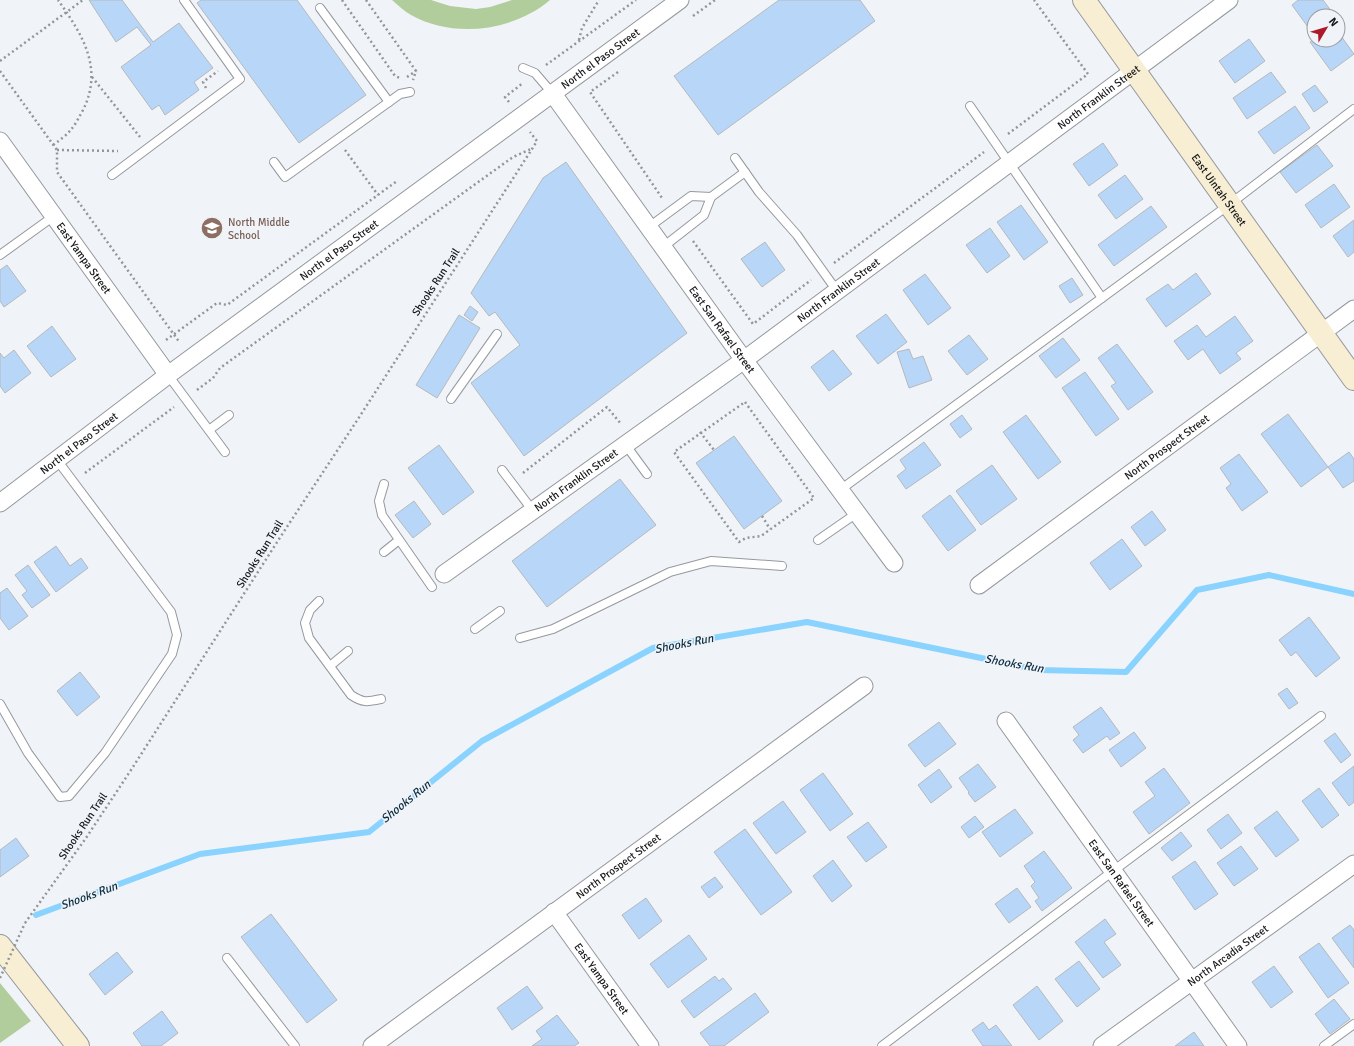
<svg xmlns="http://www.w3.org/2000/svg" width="1354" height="1046" viewBox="0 0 1354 1046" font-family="Signika,sans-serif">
<rect width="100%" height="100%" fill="#f0f4f8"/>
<g fill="#b2cd9c">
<path d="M392,0H431L450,6L476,9L490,7L512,0H550C514,31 453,39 411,15C404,11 398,5 392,0Z"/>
<path d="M0,983L31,1021L0,1043Z"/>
</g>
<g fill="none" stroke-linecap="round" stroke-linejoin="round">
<path stroke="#89d3fe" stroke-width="6" d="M36,915L200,854L369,832L482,741L653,648L807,622L1039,670L1126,672L1197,590L1269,575L1354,594"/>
</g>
<g fill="#b8d6f8" stroke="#b5b9bd">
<path d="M89,0H122L153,42L179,23L213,68L194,82L199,90L165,115L159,105L152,110L121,67L151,45L137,27L116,42Z"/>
<path d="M201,0H297L366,95L299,143L197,3Z"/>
<path d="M779,0H860L875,21L718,135L674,76Z"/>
<path d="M1298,0H1323L1335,16H1314L1313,34L1292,5Z"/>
<path d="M1338,32L1354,54L1331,71L1310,42L1314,38V40H1338Z"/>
<path d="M1249,39L1265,61L1235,83L1219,61Z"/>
<path d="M1271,72L1286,92L1247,119L1233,98Z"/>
<path d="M1315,85L1328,102L1314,112L1302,94Z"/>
<path d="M1295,106L1310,128L1274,154L1258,132Z"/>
<path d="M1103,143L1118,165L1089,186L1073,164Z"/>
<path d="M1317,145L1333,166L1296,193L1280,172Z"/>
<path d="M566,162L687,333L524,456L471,383L520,345L495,312L489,316L471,293L543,178Z"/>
<path d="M1125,175L1143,199L1116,219L1098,195Z"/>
<path d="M1334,184L1350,207L1321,228L1305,205Z"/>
<path d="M1021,205L1048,242L1024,260L997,222Z"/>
<path d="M1151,206L1167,227L1114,266L1098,245Z"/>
<path d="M1354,220V252L1348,257L1333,236Z"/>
<path d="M990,228L1010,256L987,273L966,245Z"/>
<path d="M765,242L785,270L762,287L741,259Z"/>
<path d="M7,265L26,291L4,307L0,301V270Z"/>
<path d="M1196,273L1211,294L1166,327L1146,299L1168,284L1173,290Z"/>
<path d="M925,274L951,308L928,325L903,290Z"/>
<path d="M1072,278L1083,295L1070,303L1059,286Z"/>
<path d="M470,306L478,312L472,321L464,315Z"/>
<path d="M886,314L907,342L878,364L856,336Z"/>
<path d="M459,315L480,328L437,398L416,385Z"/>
<path d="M1235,316L1253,341L1236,353L1241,359L1220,374L1203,349L1188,360L1174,341L1197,325L1206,337Z"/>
<path d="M52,326L76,359L51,377L27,346Z"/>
<path d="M969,335L988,359L967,375L948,351Z"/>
<path d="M1063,338L1080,360L1056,378L1039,356Z"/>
<path d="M1117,344L1153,392L1128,410L1111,386L1116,383L1098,358Z"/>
<path d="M909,349L913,359L923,356L932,380L909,388L897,352Z"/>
<path d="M14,350L31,373L5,393L0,386V353L4,358Z"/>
<path d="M833,350L852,374L829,391L811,367Z"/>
<path d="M1085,372L1119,419L1096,436L1062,388Z"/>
<path d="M1288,414L1328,467L1301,487L1261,434Z"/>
<path d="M962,415L972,429L960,438L950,424Z"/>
<path d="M1026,415L1061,462L1038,479L1003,432Z"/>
<path d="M734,436L782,501L744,529L696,463Z"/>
<path d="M924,442L941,465L906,489L897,476L906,469L900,460Z"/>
<path d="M439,445L474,492L443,515L408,468Z"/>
<path d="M1349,452L1354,459V481L1343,488L1328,467Z"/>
<path d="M1239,454L1268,492L1242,511L1226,488L1231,484L1220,468Z"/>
<path d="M992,465L1017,499L981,525L956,491Z"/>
<path d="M620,479L656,525L547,607L512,561Z"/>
<path d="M950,495L976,530L948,551L922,516Z"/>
<path d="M414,501L431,524L413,538L395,515Z"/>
<path d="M1152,511L1166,530L1145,546L1131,527Z"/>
<path d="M1122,539L1142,566L1110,590L1090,563Z"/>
<path d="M56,546L70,566L81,558L88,568L56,592L34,562Z"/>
<path d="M28,565L50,595L32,608L22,595L27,591L15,575Z"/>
<path d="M7,588L28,616L9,630L0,618V593Z"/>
<path d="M1309,617L1340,658L1316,677L1296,652L1291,656L1279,640Z"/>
<path d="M80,672L100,697L77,716L57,691Z"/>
<path d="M1287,688L1298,703L1289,709L1278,694Z"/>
<path d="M1101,707L1120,733L1110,740L1107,736L1083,753L1073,740L1079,735L1073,727Z"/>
<path d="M939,722L956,744L925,767L908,745Z"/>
<path d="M1134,732L1146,748L1121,767L1109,750Z"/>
<path d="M1335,733L1351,755L1341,763L1324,741Z"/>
<path d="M978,764L996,787L975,802L968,793L969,792L959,778Z"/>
<path d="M1354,766V802L1349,806L1332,783Z"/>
<path d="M1164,768L1190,803L1149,834L1133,812L1155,796L1145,782Z"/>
<path d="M939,769L952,787L931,803L918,785Z"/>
<path d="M823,773L853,814L830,831L800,790Z"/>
<path d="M1319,788L1339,815L1322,828L1302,801Z"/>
<path d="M783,801L806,832L776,854L753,823Z"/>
<path d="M1015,809L1033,833L1000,857L982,832Z"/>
<path d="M1277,811L1299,840L1276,857L1254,828Z"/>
<path d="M1228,814L1242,833L1221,849L1207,830Z"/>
<path d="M975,816L984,827L969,838L961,827Z"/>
<path d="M868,822L887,847L866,862L847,837Z"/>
<path d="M745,829L792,892L761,915L714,852Z"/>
<path d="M1181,832L1192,846L1172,861L1161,848Z"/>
<path d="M16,838L29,856L0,877V850Z"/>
<path d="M1241,846L1258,869L1234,886L1217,863Z"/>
<path d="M1044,851L1072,888L1042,911L1035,901L1039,898L1031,886L1035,882L1024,866Z"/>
<path d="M833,860L852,886L832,902L813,876Z"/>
<path d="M1195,861L1218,894L1195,910L1172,877Z"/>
<path d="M715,877L723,887L709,898L701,887Z"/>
<path d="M1017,888L1031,907L1009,923L995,904Z"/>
<path d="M646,898L662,921L639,939L622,915Z"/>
<path d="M271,914L337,1000L307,1023L241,937Z"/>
<path d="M1105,919L1116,934L1104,942L1121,965L1103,978L1075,942Z"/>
<path d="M1350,925L1354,930V968L1332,938Z"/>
<path d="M689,935L707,959L668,988L650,964Z"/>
<path d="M1319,943L1349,983L1328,998L1299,957Z"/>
<path d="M117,952L133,972L105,995L89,974Z"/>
<path d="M1079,961L1100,989L1077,1007L1055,979Z"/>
<path d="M1274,966L1293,992L1271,1008L1252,982Z"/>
<path d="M715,976L719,981L723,978L732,989L694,1018L681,1001Z"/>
<path d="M527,986L543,1008L512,1030L497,1008Z"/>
<path d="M1037,986L1063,1021L1039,1040L1013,1005Z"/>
<path d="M755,993L769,1012L724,1046H710L700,1033Z"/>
<path d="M1334,999L1350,1019L1330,1034L1315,1014Z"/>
<path d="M162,1011L178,1033L161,1046H142L133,1033Z"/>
<path d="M557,1015L579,1043L574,1046H532L542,1039L536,1031Z"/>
<path d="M983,1022L989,1030L996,1025L1012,1046H983L972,1030Z"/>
<path d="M1194,1032L1204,1046H1175Z"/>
</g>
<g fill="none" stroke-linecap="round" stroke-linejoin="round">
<g stroke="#95999d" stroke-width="10">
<g id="lane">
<path d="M320,8L389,102"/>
<path d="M523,68L535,73L553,94"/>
<path d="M970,106L1102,298"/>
<path d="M735,158L759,192L797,235L837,291"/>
<path d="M274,162L285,177L400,94L410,92"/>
<path d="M112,175L240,79L184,0"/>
<path d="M649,227L691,196L711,197"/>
<path d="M663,247L704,215L711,197L745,172"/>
<path d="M0,255L54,216"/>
<path d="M168,375L225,452"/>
<path d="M451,399L497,334"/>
<path d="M209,430L229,415"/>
<path d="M625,444L647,474"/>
<path d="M502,470L533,511"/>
<path d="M384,484L379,501L382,515L432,587"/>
<path d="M840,490L1230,204L1354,109"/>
<path d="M818,540L857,513"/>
<path d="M384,552L399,540"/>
<path d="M319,601L310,610L305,623L309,638L351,695C363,703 367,702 381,699"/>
<path d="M475,629L500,611"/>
<path d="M520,638L553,629L670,572L711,561L782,566"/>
<path d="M330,666L348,651"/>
<path d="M0,704L28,753L60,797L69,796L105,753L172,654L177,635L171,612L57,460"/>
<path d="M227,958L295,1046"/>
<path d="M882,1046L1113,871L1321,716"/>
<path d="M1324,1046L1354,1024"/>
</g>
</g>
<g stroke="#95999d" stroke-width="19">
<g id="street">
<path id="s1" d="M553,94L744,360L894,563"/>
<path id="s2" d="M0,141L168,375"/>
<path id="s3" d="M0,503L168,375L680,0"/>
<path id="s4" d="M444,574L744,360L1229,0"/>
<path id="s5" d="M979,585L1354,309"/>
<path id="s6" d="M1006,721L1238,1046"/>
<path id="s7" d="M554,912L650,1046"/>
<path id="s8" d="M372,1046L864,686"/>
<path id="s9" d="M1102,1046L1354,864"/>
</g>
</g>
<g stroke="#95999d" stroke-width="24">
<g id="secondary">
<path id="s10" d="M1084,0L1354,379"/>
<path d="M0,946L78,1046"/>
</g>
</g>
<g stroke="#939699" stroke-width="2.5" stroke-dasharray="2 3" stroke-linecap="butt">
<path d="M342,0L395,76L400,78"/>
<path d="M366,0L416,71L413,80"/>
<path d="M693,16L715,0"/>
<path d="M579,40L582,28L599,0"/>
<path d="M0,61L83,0"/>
<path d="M546,65L636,0"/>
<path d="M0,71L57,150V172L180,343"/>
<path d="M618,72L590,92L662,198"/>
<path d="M92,77L140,137"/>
<path d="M407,77L416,71"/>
<path d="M206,88L203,82L218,71"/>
<path d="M509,102L505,97L523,83"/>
<path d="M1008,134L1088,74L1034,0"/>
<path d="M53,145C70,133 73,129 83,110C104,68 82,34 58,0"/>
<path d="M57,150L118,151"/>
<path d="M345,150L378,195"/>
<path d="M693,241L753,324L811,280"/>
<path d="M834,263L984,152"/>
<path d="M166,340L217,303L227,305L397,181"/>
<path d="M197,390L213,378L220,368L513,157L531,149"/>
<path d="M745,402L814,498L761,536L746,538L739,542L674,452Z"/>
<path d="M700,432L714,450"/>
<path d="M85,473L174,407"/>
<path d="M523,473L607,407L621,424"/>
<path d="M762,516L770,529"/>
<path d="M25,923L86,838L131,770L281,536L358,419L532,149L537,141L530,132"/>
</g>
<use href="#lane" stroke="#fff" stroke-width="8"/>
<use href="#street" stroke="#fff" stroke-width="17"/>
<use href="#secondary" stroke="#f8eed3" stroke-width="22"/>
<path stroke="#939699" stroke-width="2.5" stroke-dasharray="2 3" stroke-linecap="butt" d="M0,978L25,923"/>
</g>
<defs>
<g id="school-disc" transform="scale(1.15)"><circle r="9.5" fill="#8d6e63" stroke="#f0f4f8"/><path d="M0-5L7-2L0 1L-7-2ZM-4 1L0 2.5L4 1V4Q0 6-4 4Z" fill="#fff"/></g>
</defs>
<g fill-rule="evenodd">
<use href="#school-disc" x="212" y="228"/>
</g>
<g text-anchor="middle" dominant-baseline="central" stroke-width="3" stroke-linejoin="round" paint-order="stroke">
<g font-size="11" fill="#161719" stroke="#f0f4f8">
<text stroke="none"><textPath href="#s3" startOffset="747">North el Paso Street</textPath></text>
<text stroke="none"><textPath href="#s4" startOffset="810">North Franklin Street</textPath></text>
<text stroke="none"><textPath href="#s10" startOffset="233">East Uintah Street</textPath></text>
<text stroke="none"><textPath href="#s3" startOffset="423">North el Paso Street</textPath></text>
<text stroke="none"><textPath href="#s2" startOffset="144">East Yampa Street</textPath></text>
<text transform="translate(436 282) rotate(-57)">Shooks Run Trail</text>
<text stroke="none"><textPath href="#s4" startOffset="486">North Franklin Street</textPath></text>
<text stroke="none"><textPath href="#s1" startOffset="290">East San Rafael Street</textPath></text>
<text stroke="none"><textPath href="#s3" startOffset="99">North el Paso Street</textPath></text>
<text stroke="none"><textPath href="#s5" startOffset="233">North Prospect Street</textPath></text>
<text stroke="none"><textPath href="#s4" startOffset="162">North Franklin Street</textPath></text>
<text transform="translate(260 554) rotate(-58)">Shooks Run Trail</text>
<text transform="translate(83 826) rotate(-56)">Shooks Run Trail</text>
<text stroke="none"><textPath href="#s8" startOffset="305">North Prospect Street</textPath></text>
<text stroke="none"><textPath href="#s6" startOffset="199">East San Rafael Street</textPath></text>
<text stroke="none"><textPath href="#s9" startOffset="155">North Arcadia Street</textPath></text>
<text stroke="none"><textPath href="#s7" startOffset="82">East Yampa Street</textPath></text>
</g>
<g font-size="11" fill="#785e54" stroke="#f0f4f8" text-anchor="start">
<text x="228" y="222">North Middle<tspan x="228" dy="13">School</tspan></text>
</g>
<g font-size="12" font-style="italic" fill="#0b2d3f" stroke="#f0f4f8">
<text transform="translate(684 644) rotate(-11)">Shooks Run</text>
<text transform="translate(1014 664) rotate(10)">Shooks Run</text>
<text transform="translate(406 802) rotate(-39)">Shooks Run</text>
<text transform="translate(89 896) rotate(-20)">Shooks Run</text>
</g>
</g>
<g transform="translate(1326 28) rotate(52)"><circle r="19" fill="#f0f4f8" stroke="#999c9f"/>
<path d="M0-3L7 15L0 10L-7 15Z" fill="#ad192a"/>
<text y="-6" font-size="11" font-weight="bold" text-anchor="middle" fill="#161719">N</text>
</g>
</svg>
